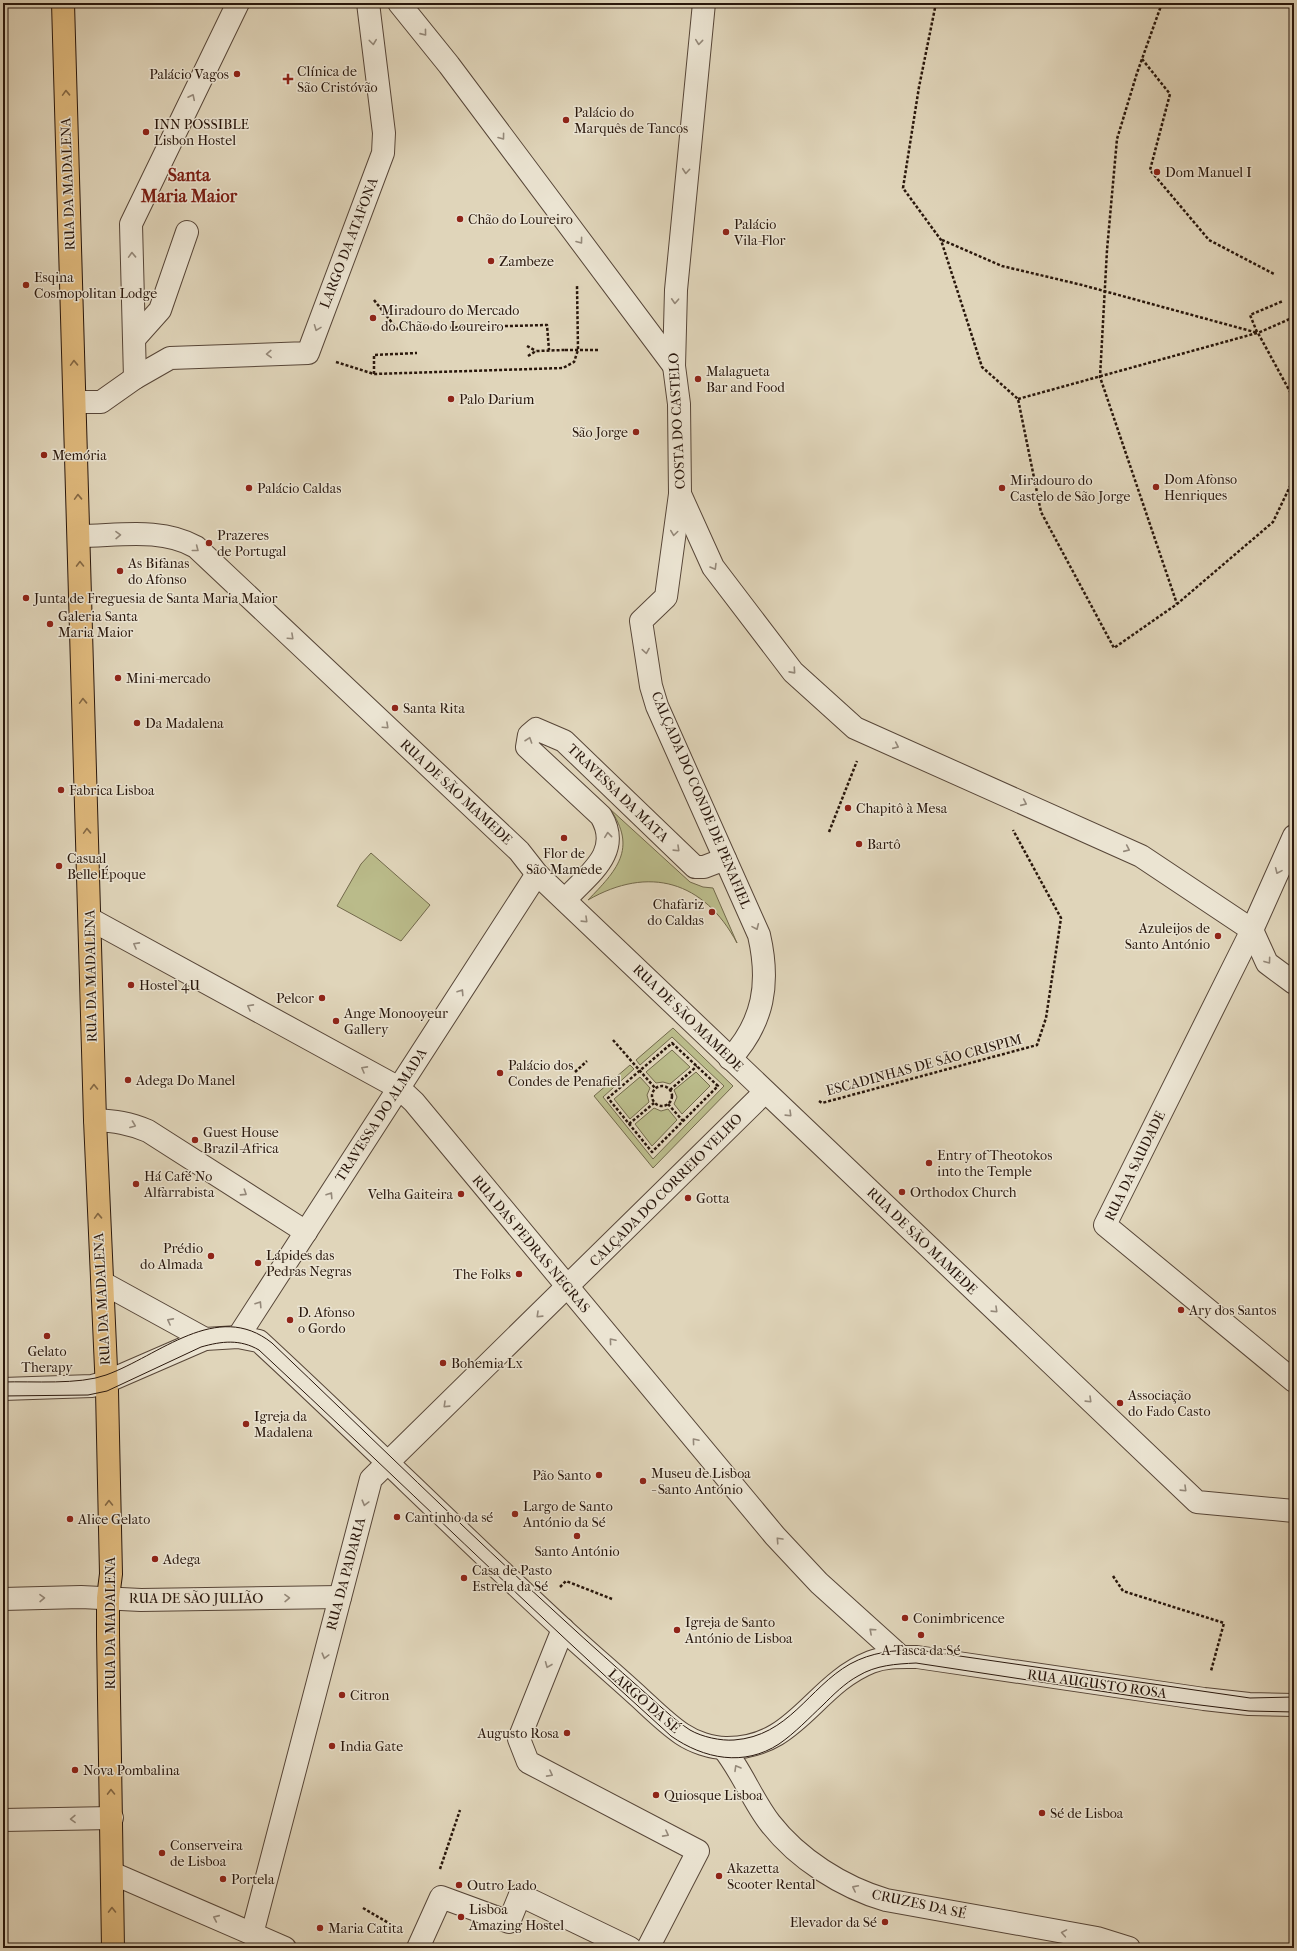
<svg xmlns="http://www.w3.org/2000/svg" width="1297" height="1951" viewBox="0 0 1297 1951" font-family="'IM FELL French Canon',serif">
<rect width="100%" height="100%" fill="#e0d5ba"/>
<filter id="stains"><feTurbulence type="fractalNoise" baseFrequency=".005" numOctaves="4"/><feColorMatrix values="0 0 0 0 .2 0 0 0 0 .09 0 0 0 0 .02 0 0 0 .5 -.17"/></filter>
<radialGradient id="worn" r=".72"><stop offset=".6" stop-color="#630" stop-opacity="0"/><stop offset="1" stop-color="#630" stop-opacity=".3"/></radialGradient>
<g fill="#babb8a" stroke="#72694b">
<path d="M610,809L690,882L703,887L713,888L737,943C704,881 649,865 588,900C616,871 638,849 610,809Z"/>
<path d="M371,853L430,905L401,941L337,906L361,864Z"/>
<path d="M673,1028L733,1086L653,1168L594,1096L630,1065L634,1069L603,1097L653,1159L724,1086L672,1037L640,1065L636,1060Z"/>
<path d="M672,1050L690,1067L670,1084L663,1082L656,1083L646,1072Z"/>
<path d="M696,1072L710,1086L682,1114L674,1104L677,1097L674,1090Z"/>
<path d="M640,1077L650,1088L647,1095L649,1102L630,1119L614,1099Z"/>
<path d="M654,1108L661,1111L668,1109L677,1120L652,1146L635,1124Z"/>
</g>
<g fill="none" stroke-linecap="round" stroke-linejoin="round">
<g stroke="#574638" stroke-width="24">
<g id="minor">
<path d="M399,3L449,65L674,366"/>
<path d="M704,3L676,290L674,366L679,404L680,494L713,567L793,672L855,728L1141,856L1252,930"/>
<path d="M135,338L160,310L187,232"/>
<path d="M135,378L131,224L238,3"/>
<path d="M75,402H101L135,378L170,358L308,353L383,153L384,133L368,3"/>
<path d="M680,494L666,597L641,621L651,686L657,706L759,935C770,983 764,1022 730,1059"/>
<path d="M79,536C117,536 161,527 196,547L519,851L537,874L1197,1502L1294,1511"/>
<path d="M1294,836L1252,930L1105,1225L1294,1381"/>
<path d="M565,900C587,875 623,853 601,816L527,747L529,735L536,729L564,741L695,867H704L725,859"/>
<path d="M90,919L399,1088L414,1102L775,1536L819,1583L901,1657"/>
<path d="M1252,930L1267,963L1294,983"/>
<path d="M95,1120C115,1121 129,1123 148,1131L306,1232"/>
<path d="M103,1283L205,1339"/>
<path d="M238,1337L537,874"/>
<path d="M3,1389L92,1386L106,1382L205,1339L238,1337L259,1341C362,1436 461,1535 564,1630C589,1653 615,1675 640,1698C653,1710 667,1724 682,1734C694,1742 711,1748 726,1748C796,1749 813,1685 871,1662C886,1656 902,1657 917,1657L1204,1699L1249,1704L1294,1705"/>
<path d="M3,1599L81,1597L141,1600L340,1597"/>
<path d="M563,1629L519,1739L528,1762L698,1851L648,1948"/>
<path d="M723,1748C742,1771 752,1800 770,1823C798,1859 842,1887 886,1900L1097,1938L1129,1948"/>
<path d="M3,1820L112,1818"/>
<path d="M112,1873L285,1948"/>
<path d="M252,1934L371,1479L765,1092"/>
<path d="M418,1948L441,1897L509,1922L520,1895L630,1948"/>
</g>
</g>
<g stroke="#29170c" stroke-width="24">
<path id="major" d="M63,3L95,1120L107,1391L111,1574L108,1598V1635L113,1948"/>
</g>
<g stroke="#29170c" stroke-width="2.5" stroke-dasharray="3 2" stroke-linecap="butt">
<path d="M936,3L919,87L903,188L941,240L982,367L1018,399L1041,512L1114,648L1177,604L1273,522L1294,478"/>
<path d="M1162,3L1137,73L1117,139L1107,250L1100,377L1177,604"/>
<path d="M1142,59L1170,94L1150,170L1209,240L1274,274"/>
<path d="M942,240L1002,266L1082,285L1258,333"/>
<path d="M374,300L397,329L547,325L549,350"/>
<path d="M1294,317L1258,333L1294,399"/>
<path d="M1257,332L1250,315L1283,301"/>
<path d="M527,346L536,351"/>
<path d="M528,356L536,351L565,350"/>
<path d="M336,362L374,374L563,368L574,362L578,350L577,285"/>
<path d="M374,374V355L417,353"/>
<path d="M1018,399L1257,333"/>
<path d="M829,832L857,761"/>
<path d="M613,1040L655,1088"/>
<path d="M672,1043L718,1086L652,1152L608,1098Z"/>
<path d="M575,1072L587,1061"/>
<circle cx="662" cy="1096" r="10"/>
<path d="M670,1090L697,1066"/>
<path d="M819,1101L822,1103L1037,1045L1046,1018L1061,918L1013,830"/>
<path d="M668,1104L683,1121"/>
<path d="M629,1124L654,1103"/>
<path d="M1113,1576L1123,1591L1224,1623L1211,1671"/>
<path d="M560,1587L566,1581L612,1599"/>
<path d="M440,1869L460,1810"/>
<path d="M363,1908L397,1928"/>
</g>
<use href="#minor" stroke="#ebe4d2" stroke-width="22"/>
<use href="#major" stroke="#e0ba7d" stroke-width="22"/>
<g stroke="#29170c" stroke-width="1">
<path d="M3,1382C33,1381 79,1385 106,1375C159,1356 217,1299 272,1343C369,1435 465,1530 565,1621C590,1644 616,1667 642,1690C658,1704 673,1719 690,1730C702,1737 721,1741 734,1740C789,1736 808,1688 850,1664C872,1652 894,1650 918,1650L1250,1698L1294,1697"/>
<path d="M3,1396L88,1395L107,1391L201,1347C222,1341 240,1339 259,1350C397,1478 531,1610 671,1736C704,1759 744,1767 779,1744C795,1733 809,1718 823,1705C833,1695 845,1683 858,1676C876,1665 896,1664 916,1663L1159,1700L1249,1711L1294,1712"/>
</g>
<path stroke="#29170c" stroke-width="2.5" stroke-dasharray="3 2" stroke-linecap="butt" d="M565,350H598"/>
</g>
<defs><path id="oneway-chevron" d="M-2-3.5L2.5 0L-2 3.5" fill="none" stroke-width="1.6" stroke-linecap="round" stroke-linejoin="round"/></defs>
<g stroke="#948879">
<use href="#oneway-chevron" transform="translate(424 33) rotate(51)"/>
<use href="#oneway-chevron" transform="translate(373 42) rotate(83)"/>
<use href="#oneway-chevron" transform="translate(699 42) rotate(96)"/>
<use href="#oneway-chevron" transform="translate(192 97) rotate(-64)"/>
<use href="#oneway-chevron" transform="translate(502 137) rotate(53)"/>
<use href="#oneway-chevron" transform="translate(686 171) rotate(95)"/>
<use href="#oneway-chevron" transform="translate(580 241) rotate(53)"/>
<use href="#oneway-chevron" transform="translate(132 255) rotate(-92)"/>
<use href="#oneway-chevron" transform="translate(675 301) rotate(93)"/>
<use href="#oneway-chevron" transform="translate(317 328) rotate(111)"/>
<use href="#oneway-chevron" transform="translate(269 354) rotate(178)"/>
<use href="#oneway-chevron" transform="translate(674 533) rotate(98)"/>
<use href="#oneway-chevron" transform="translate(118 535) rotate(-1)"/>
<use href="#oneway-chevron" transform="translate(196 549) rotate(38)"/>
<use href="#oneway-chevron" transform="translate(714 567) rotate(59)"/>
<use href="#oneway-chevron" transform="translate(291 637) rotate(43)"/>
<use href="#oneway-chevron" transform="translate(646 651) rotate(81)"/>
<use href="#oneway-chevron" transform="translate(793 671) rotate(48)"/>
<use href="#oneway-chevron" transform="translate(386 726) rotate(43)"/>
<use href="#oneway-chevron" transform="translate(529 740) rotate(-71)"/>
<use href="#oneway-chevron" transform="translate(896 746) rotate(24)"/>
<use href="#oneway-chevron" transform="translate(1024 803) rotate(24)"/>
<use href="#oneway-chevron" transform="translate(608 835) rotate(-96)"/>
<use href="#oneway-chevron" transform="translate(677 849) rotate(44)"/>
<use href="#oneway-chevron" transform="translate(1127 849) rotate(24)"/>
<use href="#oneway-chevron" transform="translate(1278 871) rotate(114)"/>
<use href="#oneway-chevron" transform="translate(585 920) rotate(44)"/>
<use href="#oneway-chevron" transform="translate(756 927) rotate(66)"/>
<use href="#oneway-chevron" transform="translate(136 945) rotate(-151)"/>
<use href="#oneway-chevron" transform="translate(1268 961) rotate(54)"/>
<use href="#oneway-chevron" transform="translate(461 992) rotate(-57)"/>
<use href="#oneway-chevron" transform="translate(250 1007) rotate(-151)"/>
<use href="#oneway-chevron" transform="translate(364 1069) rotate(-151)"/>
<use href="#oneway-chevron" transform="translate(789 1114) rotate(44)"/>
<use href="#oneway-chevron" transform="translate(133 1125) rotate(21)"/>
<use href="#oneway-chevron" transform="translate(244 1193) rotate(33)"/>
<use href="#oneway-chevron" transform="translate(330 1195) rotate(-57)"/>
<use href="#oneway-chevron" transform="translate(259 1304) rotate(-57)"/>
<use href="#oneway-chevron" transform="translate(995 1310) rotate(44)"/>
<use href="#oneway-chevron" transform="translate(539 1315) rotate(136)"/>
<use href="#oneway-chevron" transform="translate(170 1321) rotate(-152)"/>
<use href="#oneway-chevron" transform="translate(612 1341) rotate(-130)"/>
<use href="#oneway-chevron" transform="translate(1089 1400) rotate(44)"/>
<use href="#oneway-chevron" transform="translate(446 1405) rotate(136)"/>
<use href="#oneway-chevron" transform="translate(695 1441) rotate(-130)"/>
<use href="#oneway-chevron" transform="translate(1184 1489) rotate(44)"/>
<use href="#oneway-chevron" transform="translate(365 1503) rotate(105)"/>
<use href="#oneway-chevron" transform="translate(779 1540) rotate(-133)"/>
<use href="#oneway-chevron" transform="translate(42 1598) rotate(-1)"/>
<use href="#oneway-chevron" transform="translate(287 1598) rotate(-1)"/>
<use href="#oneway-chevron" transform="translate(872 1631) rotate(-138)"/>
<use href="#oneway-chevron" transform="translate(325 1656) rotate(105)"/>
<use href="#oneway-chevron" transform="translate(548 1665) rotate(112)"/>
<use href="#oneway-chevron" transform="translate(737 1768) rotate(-120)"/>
<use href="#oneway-chevron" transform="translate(550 1774) rotate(28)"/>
<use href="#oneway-chevron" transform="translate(73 1819) rotate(179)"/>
<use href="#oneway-chevron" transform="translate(666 1834) rotate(28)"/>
<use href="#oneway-chevron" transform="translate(855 1888) rotate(-153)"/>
<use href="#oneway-chevron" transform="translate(216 1918) rotate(-156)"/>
<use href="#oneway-chevron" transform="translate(1064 1933) rotate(-170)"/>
</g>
<g stroke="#846844">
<use href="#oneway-chevron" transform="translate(66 93) rotate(-92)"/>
<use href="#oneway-chevron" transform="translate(74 363) rotate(-92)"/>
<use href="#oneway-chevron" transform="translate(78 497) rotate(-92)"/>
<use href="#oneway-chevron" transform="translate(80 564) rotate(-91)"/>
<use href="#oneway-chevron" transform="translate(83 701) rotate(-92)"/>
<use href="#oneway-chevron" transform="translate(87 831) rotate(-92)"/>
<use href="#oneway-chevron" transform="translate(94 1087) rotate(-91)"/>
<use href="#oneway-chevron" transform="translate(98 1216) rotate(-92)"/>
<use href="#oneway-chevron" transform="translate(109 1503) rotate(-91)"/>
<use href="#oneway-chevron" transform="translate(111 1792) rotate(-91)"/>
<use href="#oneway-chevron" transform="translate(112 1910) rotate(-91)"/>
</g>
<g fill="#8f2418" stroke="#ebe4d2" stroke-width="1.5">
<circle cx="237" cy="74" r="4"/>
<path d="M286 73h4v4h4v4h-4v4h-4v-4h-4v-4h4z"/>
<circle cx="566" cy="120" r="4"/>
<circle cx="146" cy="132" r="4"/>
<circle cx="1157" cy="172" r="4"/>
<circle cx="460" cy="219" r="4"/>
<circle cx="726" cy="232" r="4"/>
<circle cx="491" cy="261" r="4"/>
<circle cx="26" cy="285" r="4"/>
<circle cx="373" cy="318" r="4"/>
<circle cx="698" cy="379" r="4"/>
<circle cx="451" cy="399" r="4"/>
<circle cx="636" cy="432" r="4"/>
<circle cx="44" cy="455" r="4"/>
<circle cx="1156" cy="487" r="4"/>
<circle cx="249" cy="488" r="4"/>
<circle cx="1002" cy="488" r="4"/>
<circle cx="209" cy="543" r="4"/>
<circle cx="120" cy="571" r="4"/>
<circle cx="26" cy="598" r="4"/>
<circle cx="50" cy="624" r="4"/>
<circle cx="118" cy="678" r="4"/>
<circle cx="395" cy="708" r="4"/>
<circle cx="137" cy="723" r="4"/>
<circle cx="61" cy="790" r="4"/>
<circle cx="848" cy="808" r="4"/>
<circle cx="564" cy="838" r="4"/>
<circle cx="859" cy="844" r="4"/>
<circle cx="59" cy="866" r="4"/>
<circle cx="712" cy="912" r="4"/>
<circle cx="1218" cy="936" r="4"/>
<circle cx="131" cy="985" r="4"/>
<circle cx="322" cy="998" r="4"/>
<circle cx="336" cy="1021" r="4"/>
<circle cx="500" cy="1073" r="4"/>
<circle cx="128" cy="1080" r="4"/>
<circle cx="195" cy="1140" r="4"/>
<circle cx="929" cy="1163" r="4"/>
<circle cx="136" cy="1184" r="4"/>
<circle cx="902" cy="1192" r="4"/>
<circle cx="461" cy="1194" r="4"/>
<circle cx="688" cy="1198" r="4"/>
<circle cx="211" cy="1256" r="4"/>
<circle cx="258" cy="1263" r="4"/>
<circle cx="519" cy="1274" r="4"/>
<circle cx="1181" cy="1310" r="4"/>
<circle cx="290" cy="1320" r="4"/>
<circle cx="47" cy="1336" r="4"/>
<circle cx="443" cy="1363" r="4"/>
<circle cx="1120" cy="1403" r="4"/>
<circle cx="246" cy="1424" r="4"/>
<circle cx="599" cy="1475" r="4"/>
<circle cx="643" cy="1481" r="4"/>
<circle cx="515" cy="1514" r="4"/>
<circle cx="397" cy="1517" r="4"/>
<circle cx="70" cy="1519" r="4"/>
<circle cx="577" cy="1536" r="4"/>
<circle cx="155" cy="1559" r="4"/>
<circle cx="464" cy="1578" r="4"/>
<circle cx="905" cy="1618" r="4"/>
<circle cx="677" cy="1630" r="4"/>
<circle cx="921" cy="1635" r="4"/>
<circle cx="342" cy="1695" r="4"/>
<circle cx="567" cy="1733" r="4"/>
<circle cx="332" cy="1746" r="4"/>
<circle cx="75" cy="1770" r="4"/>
<circle cx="656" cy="1795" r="4"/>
<circle cx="1042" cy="1813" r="4"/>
<circle cx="162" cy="1853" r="4"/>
<circle cx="719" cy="1876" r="4"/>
<circle cx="223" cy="1879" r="4"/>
<circle cx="459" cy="1885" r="4"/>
<circle cx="461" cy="1917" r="4"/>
<circle cx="885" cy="1922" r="4"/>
<circle cx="320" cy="1928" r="4"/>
</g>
<g text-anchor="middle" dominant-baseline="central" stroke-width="3" stroke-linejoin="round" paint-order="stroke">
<g font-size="14" fill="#29170c" stroke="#ebe4d2" text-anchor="start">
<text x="297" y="71">Clínica de<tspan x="297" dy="16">São Cristóvão</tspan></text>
<text x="229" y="74" text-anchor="end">Palácio Vagos</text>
<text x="574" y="112">Palácio do<tspan x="574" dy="16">Marquês de Tancos</tspan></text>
<text x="154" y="124">INN POSSIBLE<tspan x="154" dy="16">Lisbon Hostel</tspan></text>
<text x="1165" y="172">Dom Manuel I</text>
<text x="468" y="219">Chão do Loureiro</text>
<text x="734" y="224">Palácio<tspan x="734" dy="16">Vila-Flor</tspan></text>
<text x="499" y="261">Zambeze</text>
<text x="34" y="277">Esqina<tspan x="34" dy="16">Cosmopolitan Lodge</tspan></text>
<text x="381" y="310">Miradouro do Mercado<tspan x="381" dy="16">do Chão do Loureiro</tspan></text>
<text x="706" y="371">Malagueta<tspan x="706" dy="16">Bar and Food</tspan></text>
<text x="459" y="399">Palo Darium</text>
<text x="628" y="432" text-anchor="end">São Jorge</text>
<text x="52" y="455">Memória</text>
<text x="1164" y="479">Dom Afonso<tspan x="1164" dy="16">Henriques</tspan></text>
<text x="1010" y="480">Miradouro do<tspan x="1010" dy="16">Castelo de São Jorge</tspan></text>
<text x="257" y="488">Palácio Caldas</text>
<text x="217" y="535">Prazeres<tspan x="217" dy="16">de Portugal</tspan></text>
<text x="128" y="563">As Bifanas<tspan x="128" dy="16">do Afonso</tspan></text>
<text x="34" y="598">Junta de Freguesia de Santa Maria Maior</text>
<text x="58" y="616">Galeria Santa<tspan x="58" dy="16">Maria Maior</tspan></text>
<text x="126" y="678">Mini-mercado</text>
<text x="403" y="708">Santa Rita</text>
<text x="145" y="723">Da Madalena</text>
<text x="69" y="790">Fabrica Lisboa</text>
<text x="856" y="808">Chapitô à Mesa</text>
<text x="867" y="844">Bartô</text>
<text x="564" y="853" text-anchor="middle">Flor de<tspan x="564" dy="16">São Mamede</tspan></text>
<text x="67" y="858">Casual<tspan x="67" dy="16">Belle Époque</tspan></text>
<text x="704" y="904" text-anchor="end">Chafariz<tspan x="704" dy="16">do Caldas</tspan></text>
<text x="1210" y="928" text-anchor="end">Azuleijos de<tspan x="1210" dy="16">Santo António</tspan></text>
<text x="139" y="985">Hostel 4U</text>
<text x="314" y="998" text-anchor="end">Pelcor</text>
<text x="344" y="1013">Ange Monooyeur<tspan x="344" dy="16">Gallery</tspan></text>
<text x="508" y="1065">Palácio dos<tspan x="508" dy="16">Condes de Penafiel</tspan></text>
<text x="136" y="1080">Adega Do Manel</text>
<text x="203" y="1132">Guest House<tspan x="203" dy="16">Brazil-Africa</tspan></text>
<text x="937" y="1155">Entry of Theotokos<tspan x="937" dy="16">into the Temple</tspan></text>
<text x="144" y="1176">Há Café No<tspan x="144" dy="16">Alfarrabista</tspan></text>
<text x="910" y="1192">Orthodox Church</text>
<text x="453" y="1194" text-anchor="end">Velha Gaiteira</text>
<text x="696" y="1198">Gotta</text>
<text x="203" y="1248" text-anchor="end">Prédio<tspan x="203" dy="16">do Almada</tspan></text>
<text x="266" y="1255">Lápides das<tspan x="266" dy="16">Pedras Negras</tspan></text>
<text x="511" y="1274" text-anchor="end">The Folks</text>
<text x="1189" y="1310">Ary dos Santos</text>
<text x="298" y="1312">D. Afonso<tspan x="298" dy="16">o Gordo</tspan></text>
<text x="47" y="1351" text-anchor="middle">Gelato<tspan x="47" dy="16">Therapy</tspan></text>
<text x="451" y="1363">Bohemia Lx</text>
<text x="1128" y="1395">Associação<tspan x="1128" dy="16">do Fado Casto</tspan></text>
<text x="254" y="1416">Igreja da<tspan x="254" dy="16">Madalena</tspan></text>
<text x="651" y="1473">Museu de Lisboa<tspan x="651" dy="16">- Santo António</tspan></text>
<text x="591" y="1475" text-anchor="end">Pão Santo</text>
<text x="523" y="1506">Largo de Santo<tspan x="523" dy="16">António da Sé</tspan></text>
<text x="405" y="1517">Cantinho da sé</text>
<text x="78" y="1519">Alice Gelato</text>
<text x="577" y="1551" text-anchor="middle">Santo António</text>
<text x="163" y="1559">Adega</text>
<text x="472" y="1570">Casa de Pasto<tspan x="472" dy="16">Estrela da Sé</tspan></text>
<text x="913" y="1618">Conimbricence</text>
<text x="685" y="1622">Igreja de Santo<tspan x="685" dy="16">António de Lisboa</tspan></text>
<text x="921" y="1650" text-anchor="middle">A Tasca da Sé</text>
<text x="350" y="1695">Citron</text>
<text x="559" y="1733" text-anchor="end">Augusto Rosa</text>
<text x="340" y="1746">India Gate</text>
<text x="83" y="1770">Nova Pombalina</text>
<text x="664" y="1795">Quiosque Lisboa</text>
<text x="1050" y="1813">Sé de Lisboa</text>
<text x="170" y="1845">Conserveira<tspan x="170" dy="16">de Lisboa</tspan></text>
<text x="727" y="1868">Akazetta<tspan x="727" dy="16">Scooter Rental</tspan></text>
<text x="231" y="1879">Portela</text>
<text x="467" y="1885">Outro Lado</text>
<text x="469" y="1909">Lisboa<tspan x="469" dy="16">Amazing Hostel</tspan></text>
<text x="877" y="1922" text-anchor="end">Elevador da Sé</text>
<text x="328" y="1928">Maria Catita</text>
</g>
<g font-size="14" fill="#29170c" stroke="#ebe4d2">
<text transform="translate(68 184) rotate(-92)">RUA DA MADALENA</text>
<text transform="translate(349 243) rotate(-69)">LARGO DA ATAFONA</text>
<text transform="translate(677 421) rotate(-93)">COSTA DO CASTELO</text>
<text transform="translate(456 792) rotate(43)">RUA DE SÃO MAMEDE</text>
<text transform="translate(618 793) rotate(44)">TRAVESSA DA MATA</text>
<text transform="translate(701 800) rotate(67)">CALÇADA DO CONDE DE PENAFIEL</text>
<text transform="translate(91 976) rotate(-91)">RUA DA MADALENA</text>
<text transform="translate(688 1018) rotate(44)">RUA DE SÃO MAMEDE</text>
<text transform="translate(924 1065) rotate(-15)">ESCADINHAS DE SÃO CRISPIM</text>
<text transform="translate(381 1115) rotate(-57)">TRAVESSA DO ALMADA</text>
<text transform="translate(1135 1166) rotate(-64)">RUA DA SAUDADE</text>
<text transform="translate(666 1190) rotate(-45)">CALÇADA DO CORREIO VELHO</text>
<text transform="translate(922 1241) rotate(44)">RUA DE SÃO MAMEDE</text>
<text transform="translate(531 1244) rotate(50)">RUA DAS PEDRAS NEGRAS</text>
<text transform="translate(102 1299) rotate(-93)">RUA DA MADALENA</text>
<text transform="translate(346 1574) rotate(-75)">RUA DA PADARIA</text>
<text x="196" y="1598">RUA DE SÃO JULIÃO</text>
<text transform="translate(110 1623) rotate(-90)">RUA DA MADALENA</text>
<text transform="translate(1097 1684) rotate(8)">RUA AUGUSTO ROSA</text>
<text transform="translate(644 1701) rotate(41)">LARGO DA SÉ</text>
<text transform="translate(919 1904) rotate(12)">CRUZES DA SÉ</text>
</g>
<g font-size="18" font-weight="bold" fill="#7a1f14" stroke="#ebe4d2">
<text x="189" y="175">Santa<tspan x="189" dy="21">Maria Maior</tspan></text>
</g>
</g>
<rect width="1297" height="1951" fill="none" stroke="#e0d5ba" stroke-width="16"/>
<rect x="4" y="4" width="1289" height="1943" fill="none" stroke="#29170c" stroke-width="2"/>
<rect x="8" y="8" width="1281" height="1935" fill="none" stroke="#29170c"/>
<rect width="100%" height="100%" filter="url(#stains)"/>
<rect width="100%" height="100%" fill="url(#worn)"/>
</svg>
